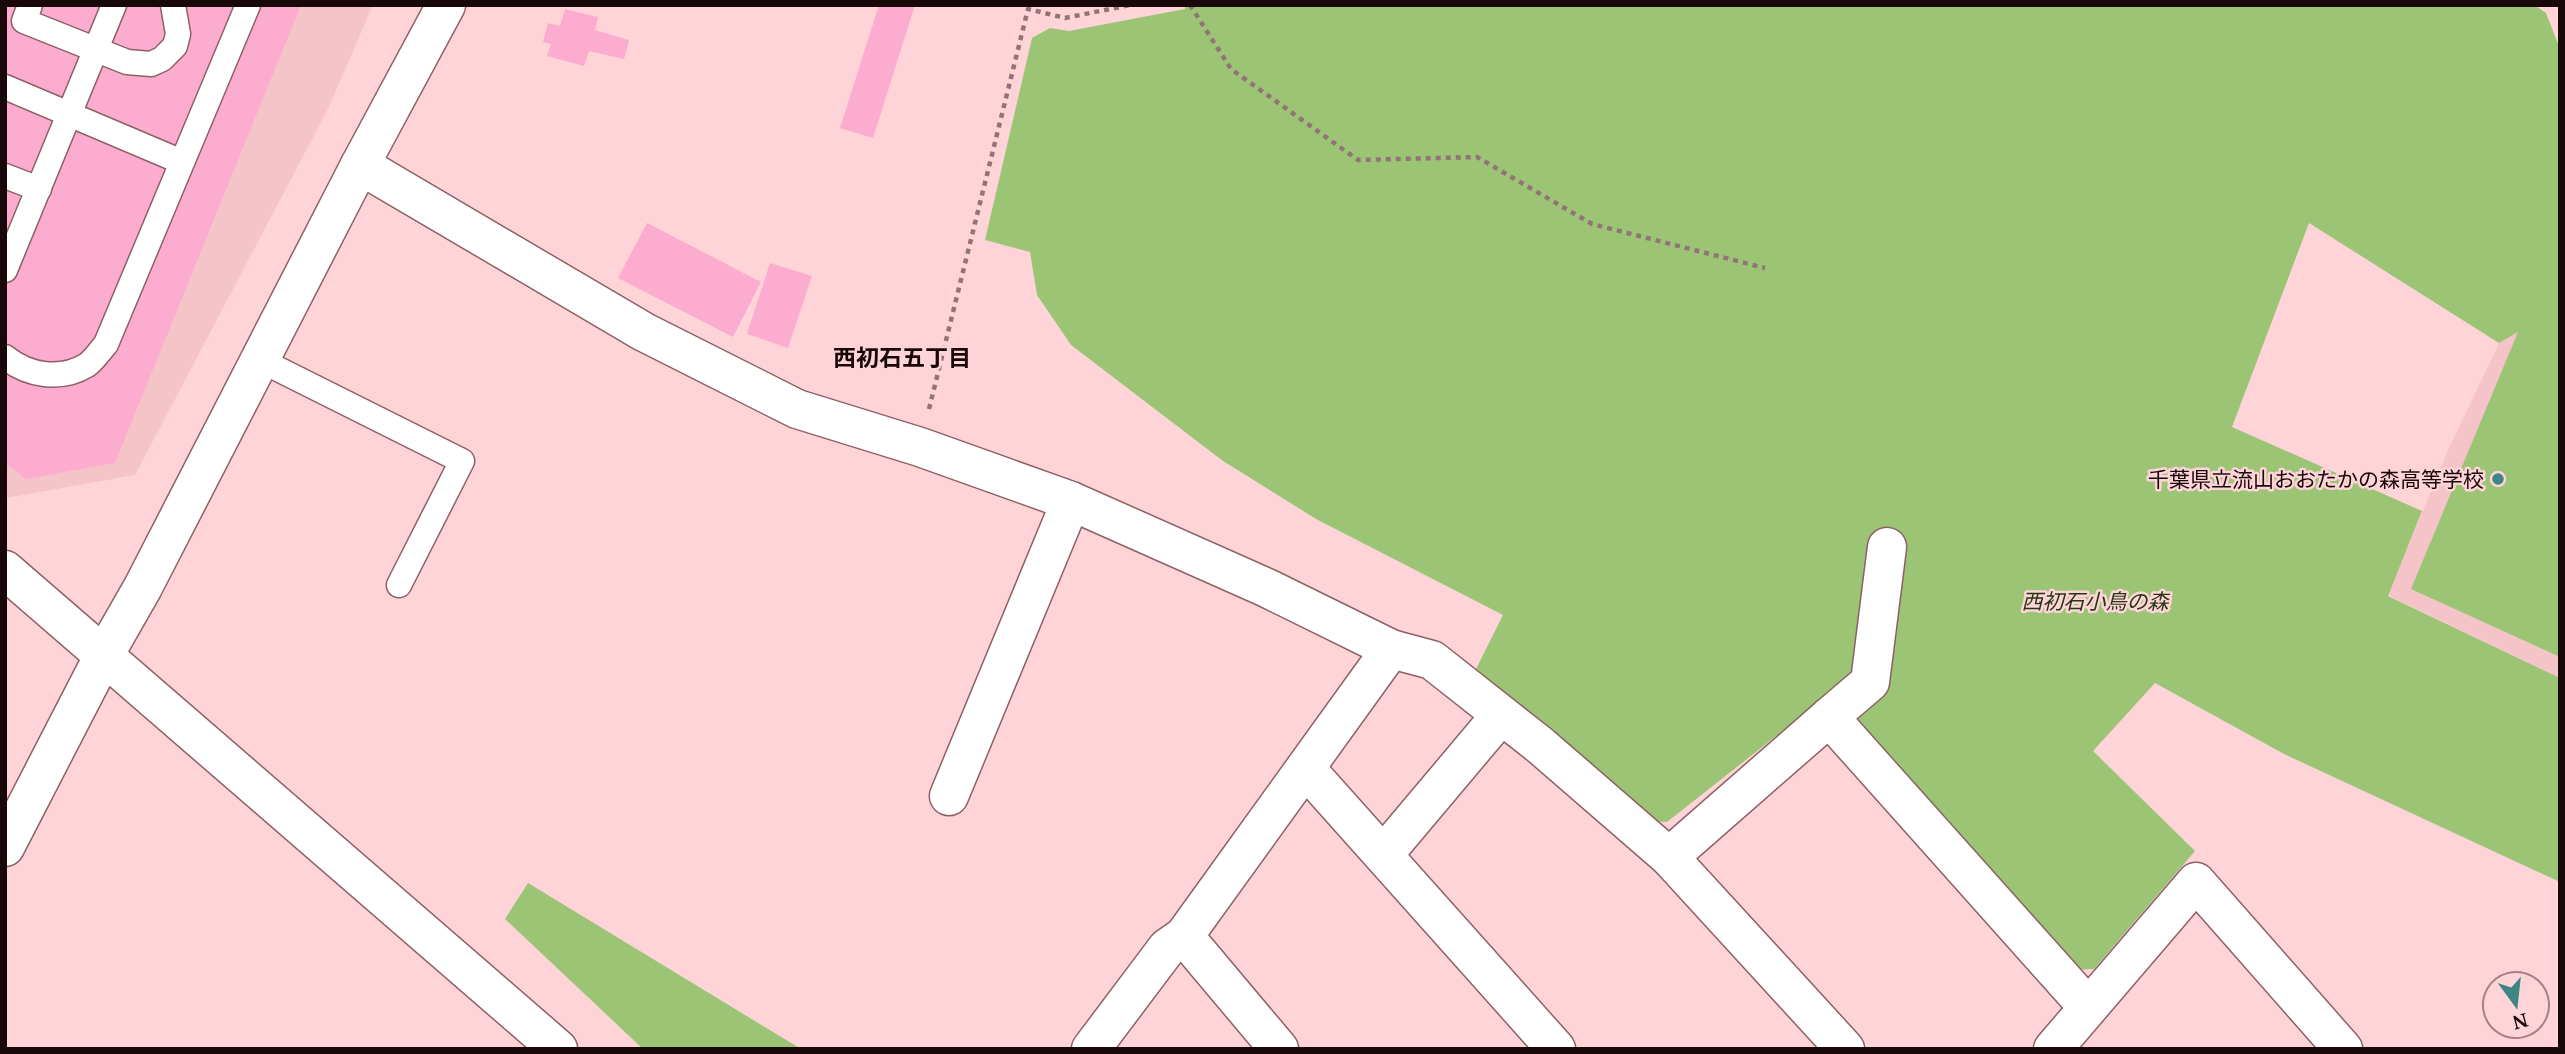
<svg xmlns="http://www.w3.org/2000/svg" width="2565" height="1054" viewBox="0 0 2565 1054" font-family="'Noto Serif','Noto Sans JP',serif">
<rect width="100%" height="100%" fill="#fed4d8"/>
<g fill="#f5c4c9">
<path d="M5,5H373L328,109L135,475L6,498Z"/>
<path d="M2513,314L2560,319V678L2388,595L2449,448Z"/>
</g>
<g fill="#9bc575">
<path d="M1185,5H2534L2546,13L2560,49V657L2411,589L2518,332L2499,343L2309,223L2232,427L2422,511L2388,596L2560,678V882L2284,754L2155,683L2093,751L2195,851L2094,969L2073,970L1857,733L1860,708L1855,674L1667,822L1646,821L1475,671L1503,615L1316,519L1223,461L1071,345L1037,295L1030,252L985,240L1032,38L1050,28L1069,31L1185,9Z"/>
<path d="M528,883L801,1049H643L505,919Z"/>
</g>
<g fill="#fcaccf">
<path d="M5,5H301L115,463L26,479L5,463Z"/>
<path d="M879,5H915L873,138L840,128Z"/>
<path d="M565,9L598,17L595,30L629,40L624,59L589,51L584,66L547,56L551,44L543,42L548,23L560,26Z"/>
<path d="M647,223L761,282L733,337L618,278Z"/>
<path d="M770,263L812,276L788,348L747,334Z"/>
</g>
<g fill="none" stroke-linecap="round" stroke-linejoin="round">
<g stroke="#8e6066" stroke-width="27">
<g id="lane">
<path d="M30,5L24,21L127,62L151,64L162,59L175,46L178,34L173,5"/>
<path d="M5,87L182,162"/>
<path d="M5,176L39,189"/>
<path d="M5,270L114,5"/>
<path d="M5,357C28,376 61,381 87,365C94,360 100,351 106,344L248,5"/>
<path d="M260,360L462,461L399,585"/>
</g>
</g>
<g stroke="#8e6066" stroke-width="41">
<g id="street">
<path d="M360,165L644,332L797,409L920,447L1071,501L1267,588L1391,649L1432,660L1541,746L1669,857L1845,1049"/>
<path d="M1829,717L1870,682L1887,547"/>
<path d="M1307,770L1556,1049"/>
<path d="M949,796L1071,501"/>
<path d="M1384,854L1501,715"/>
<path d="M1669,857L1829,717L2087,1006"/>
<path d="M1091,1049L1167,948L1184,936"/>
<path d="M1279,1049L1184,936L1391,649"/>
<path d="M2053,1049L2196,882L2343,1049"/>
</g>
</g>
<g stroke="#8e6066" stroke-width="41">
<g id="secondary">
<path d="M5,570L558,1049"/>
<path d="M5,847L103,657L143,587L360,165L446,5"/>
</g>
</g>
<g stroke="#927477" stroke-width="4.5" stroke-dasharray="5 5" stroke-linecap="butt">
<path d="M1190,5L1231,69L1358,160L1477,157L1592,224L1765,268"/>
<path d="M929,409L1028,9L1065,18L1130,5"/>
</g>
<use href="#lane" stroke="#fff" stroke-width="24"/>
<use href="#street" stroke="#fff" stroke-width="38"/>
<use href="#secondary" stroke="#fff" stroke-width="38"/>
</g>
<circle fill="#3e8683" stroke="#fed4d8" stroke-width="2.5" cx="2498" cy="479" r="7"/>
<g text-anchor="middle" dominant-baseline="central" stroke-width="5" stroke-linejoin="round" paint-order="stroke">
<g font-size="21" fill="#19080a" stroke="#fed4d8" text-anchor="end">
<text x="2484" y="479">千葉県立流山おおたかの森高等学校</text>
</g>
<g font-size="21" font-style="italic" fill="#253712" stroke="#fed4d8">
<text x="2095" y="601">西初石小鳥の森</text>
</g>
<g font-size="23" font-weight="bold" fill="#19080a" stroke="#fed4d8">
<text x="902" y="357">西初石五丁目</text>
</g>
</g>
<rect width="2565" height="1054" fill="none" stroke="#19080a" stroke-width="14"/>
<g transform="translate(2516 1005) rotate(165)"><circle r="33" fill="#fed4d8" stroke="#a28286" stroke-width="2"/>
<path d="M0-5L12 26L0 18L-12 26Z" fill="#3e8683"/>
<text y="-10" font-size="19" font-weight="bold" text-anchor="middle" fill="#19080a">N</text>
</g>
</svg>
